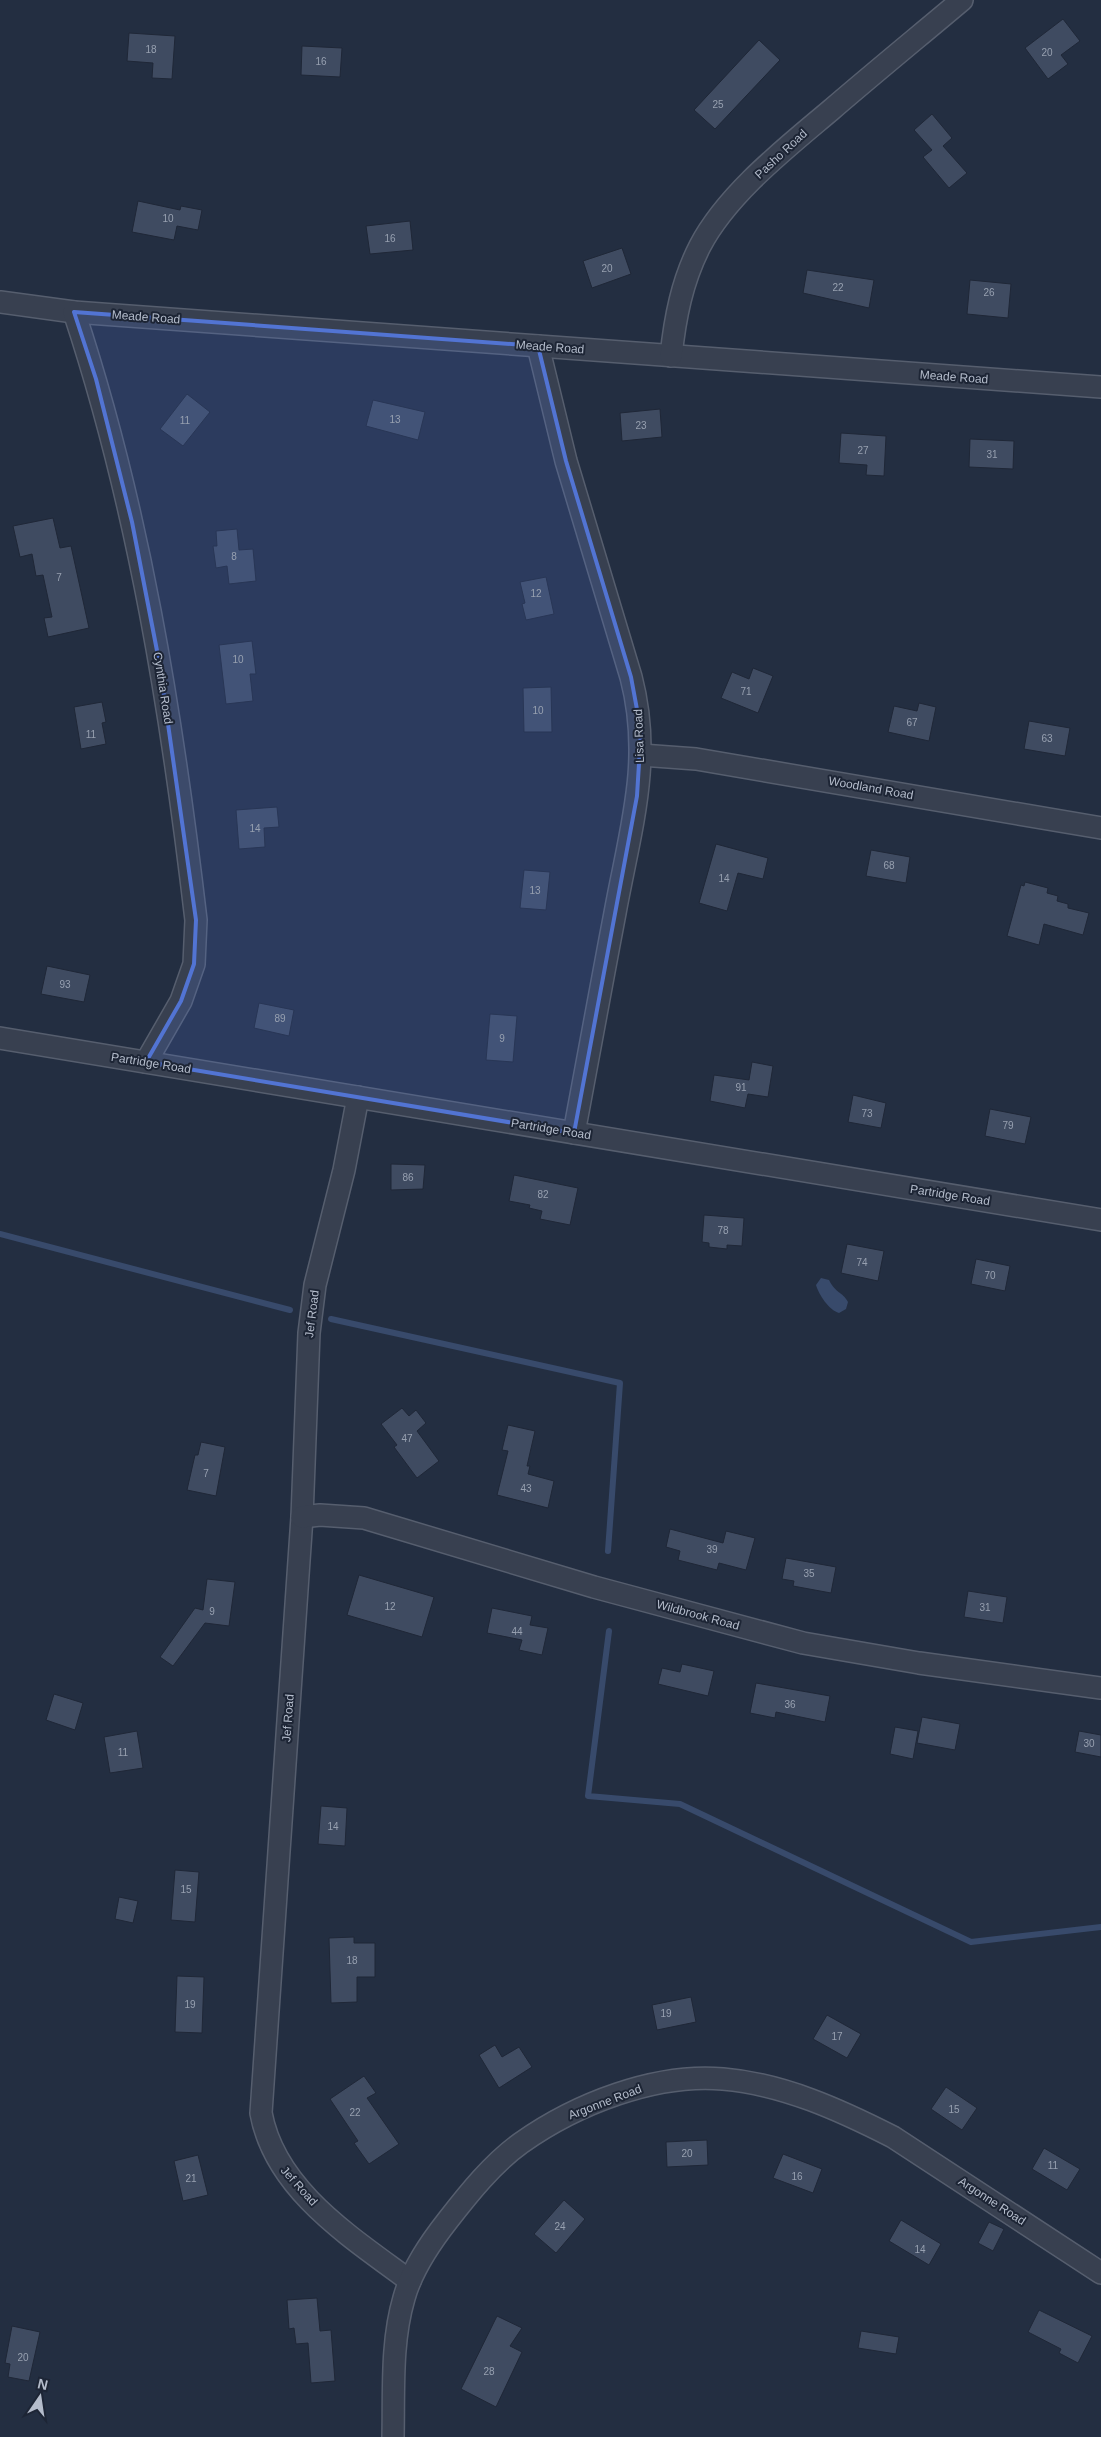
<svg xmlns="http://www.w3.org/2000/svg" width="1101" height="2437" viewBox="0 0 1101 2437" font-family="Arial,sans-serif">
<rect width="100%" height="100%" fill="#232e41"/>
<path fill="#384a6b" d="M821,1278L829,1280C836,1294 842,1291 848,1302L846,1309L839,1313C829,1310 819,1295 816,1285Z"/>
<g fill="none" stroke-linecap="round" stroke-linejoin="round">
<g stroke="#384a6b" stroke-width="6">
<path d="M0,1234L290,1310"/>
<path d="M331,1319L620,1383L608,1551"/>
<path d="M609,1631L588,1796L680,1804L971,1942L1101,1927"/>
</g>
</g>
<g fill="#3f4b61" stroke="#1f2737">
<path d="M1063,19L1080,41L1061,55L1068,64L1048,79L1025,48Z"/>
<path d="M129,33L175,36L172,79L152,78L153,63L127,61Z"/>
<path d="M759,40L780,60L715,129L694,110Z"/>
<path d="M302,46L342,48L340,77L301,75Z"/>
<path d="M932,114L952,138L943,146L967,173L949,188L923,157L932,150L914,130Z"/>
<path d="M138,201L180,210L181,206L202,210L198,230L177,226L174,240L132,232Z"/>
<path d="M410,221L413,250L370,254L366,226Z"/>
<path d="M622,248L631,274L592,288L583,261Z"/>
<path d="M807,270L874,280L869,308L803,293Z"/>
<path d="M970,280L1011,284L1008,318L967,314Z"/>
<path d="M187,394L210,412L183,446L160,429Z"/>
<path d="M373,400L425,412L418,440L366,426Z"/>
<path d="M660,409L662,437L622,441L620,413Z"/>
<path d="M841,433L886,436L884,476L866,475L867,465L839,463Z"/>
<path d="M970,439L1014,441L1013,469L969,467Z"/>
<path d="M53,518L60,548L71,546L89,628L48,637L44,618L52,617L43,575L36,576L32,554L20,557L13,526Z"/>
<path d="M237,529L239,550L253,549L256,581L229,584L227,566L216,568L213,546H217L216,531Z"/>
<path d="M546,577L554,614L526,620L522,604L525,603L520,582Z"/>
<path d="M252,641L256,674H250L253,701L226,704L219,645Z"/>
<path d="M753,668L773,676L758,713L721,698L732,672L749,679Z"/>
<path d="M551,687L552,732H524L523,688Z"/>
<path d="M102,702L106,722L102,723L106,744L81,749L74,707Z"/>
<path d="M919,703L936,707L929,741L888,732L894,706L917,711Z"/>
<path d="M1029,721L1070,728L1065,756L1024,749Z"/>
<path d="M277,807L279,827L264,828L265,847L239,849L236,810Z"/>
<path d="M716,844L768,858L763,879L738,873L727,911L699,903Z"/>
<path d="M871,850L910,857L906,883L866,876Z"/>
<path d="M524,870L550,872L546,910L520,908Z"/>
<path d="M1025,882L1048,888L1047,893L1058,896L1057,901L1068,904V908L1089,913L1083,935L1044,924L1039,945L1007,936L1021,885L1024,886Z"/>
<path d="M47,966L90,975L84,1002L41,994Z"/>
<path d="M259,1003L294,1010L289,1036L254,1028Z"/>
<path d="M490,1014L517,1016L513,1062L486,1060Z"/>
<path d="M752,1062L773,1066L768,1097L748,1094L745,1108L710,1101L714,1075L749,1080Z"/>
<path d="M853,1095L886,1103L881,1128L848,1122Z"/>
<path d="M990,1109L1031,1117L1025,1144L985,1136Z"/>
<path d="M391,1164L425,1165L423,1189L391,1190Z"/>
<path d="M514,1175L578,1188L570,1225L540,1219L542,1211L529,1208L530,1205L509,1201Z"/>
<path d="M704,1215L744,1218L742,1246L727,1245V1249L709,1247V1243L702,1242Z"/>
<path d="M847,1244L884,1251L878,1281L841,1273Z"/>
<path d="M976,1259L1010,1266L1005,1291L971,1284Z"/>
<path d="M402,1408L409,1416L416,1410L426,1423L417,1431L439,1461L417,1478L394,1447L397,1445L381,1424Z"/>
<path d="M508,1425L535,1431L527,1466H530L528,1474L554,1481L548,1508L497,1495L508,1451L502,1450Z"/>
<path d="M201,1442L225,1447L216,1496L187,1490L195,1455H198Z"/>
<path d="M670,1529L723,1543L726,1531L755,1538L746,1570L719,1563L717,1570L678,1560L680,1551L666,1547Z"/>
<path d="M786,1558L836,1567L831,1593L793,1586L794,1581L782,1579Z"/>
<path d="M359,1575L434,1597L422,1637L347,1615Z"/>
<path d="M207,1579L235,1582L229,1626L205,1623L173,1666L160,1657L195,1608L203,1610Z"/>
<path d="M968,1591L1007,1597L1003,1623L964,1617Z"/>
<path d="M492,1608L532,1616L530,1625L548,1628L542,1655L519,1650L522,1640L487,1633Z"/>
<path d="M682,1664L714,1671L708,1696L658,1684L662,1668L680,1672Z"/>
<path d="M756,1683L830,1696L825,1722L776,1712L775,1718L750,1713Z"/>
<path d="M54,1694L83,1703L75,1730L46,1720Z"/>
<path d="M922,1717L960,1724L955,1750L917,1743Z"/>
<path d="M895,1727L918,1731L913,1759L890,1754Z"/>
<path d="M137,1731L143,1768L110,1773L104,1737Z"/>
<path d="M1079,1731L1101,1735V1757L1075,1752Z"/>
<path d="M321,1806L347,1808L345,1846L318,1844Z"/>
<path d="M175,1870L199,1872L195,1922L171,1920Z"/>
<path d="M119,1897L138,1901L133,1923L115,1919Z"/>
<path d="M354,1937V1943H375V1977H357V2002L331,2003L329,1938Z"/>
<path d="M177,1976L204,1977L202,2033L175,2032Z"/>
<path d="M691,1997L696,2022L657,2030L652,2005Z"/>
<path d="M827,2015L861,2034L847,2058L813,2039Z"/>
<path d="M495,2045L502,2057L519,2047L532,2067L499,2088L479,2055Z"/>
<path d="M364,2076L376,2093L367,2098L399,2144L369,2164L354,2143L358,2141L330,2099Z"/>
<path d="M946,2087L977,2108L962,2130L931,2109Z"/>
<path d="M707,2140L708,2165L667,2167L666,2142Z"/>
<path d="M1044,2148L1080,2169L1067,2190L1032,2169Z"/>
<path d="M783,2154L822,2169L813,2193L773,2178Z"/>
<path d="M198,2155L208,2195L183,2201L174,2161Z"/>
<path d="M564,2200L585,2219L556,2253L534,2234Z"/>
<path d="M901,2220L941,2244L929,2265L889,2241Z"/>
<path d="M989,2222L1004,2229L993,2251L978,2243Z"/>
<path d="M317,2298L320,2331L331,2330L335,2381L311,2383L308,2343L296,2344L294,2328L289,2329L287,2300Z"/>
<path d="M1039,2310L1092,2336L1078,2363L1059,2353L1061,2349L1028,2332Z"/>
<path d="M497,2316L522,2328L510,2346L522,2352L496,2407L461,2389Z"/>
<path d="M12,2326L40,2332L29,2381L8,2377L10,2364L5,2363Z"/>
<path d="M861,2331L899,2337L896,2354L858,2348Z"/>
</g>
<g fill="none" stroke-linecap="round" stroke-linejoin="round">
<g stroke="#565e6e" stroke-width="24">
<g id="minor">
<path d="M0,302L74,312L1101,387"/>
<path d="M74,312C139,508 172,715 196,920L194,964L181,1001L146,1062"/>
<path d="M538,346L566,461L631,677C653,761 630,830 615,913C601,986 588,1059 574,1133"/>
<path d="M671,356C675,318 682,281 700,246C727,194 786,148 831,110C874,73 918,37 962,0"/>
<path d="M641,755L696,759L1101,828"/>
<path d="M0,1038L1101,1220"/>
<path d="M358,1097L344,1170L315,1285L309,1333L302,1517L261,2113C275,2190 351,2237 410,2281"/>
<path d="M302,1517L320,1515L364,1518L594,1587L803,1643L919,1663L1101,1688"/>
<path d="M393,2437C394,2391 391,2342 404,2298C412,2269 430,2243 448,2220C469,2193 493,2163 521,2143C576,2104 655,2073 723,2079C783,2084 840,2110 893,2137L1101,2273"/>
</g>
</g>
<use href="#minor" stroke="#384050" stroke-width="21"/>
</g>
<path fill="#5274d3" fill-opacity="0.2" stroke="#5274d3" stroke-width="4" stroke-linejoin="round" d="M74,312L538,346L566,461L631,677L641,731L637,796L574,1133L146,1062L181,1001L194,964L196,920L159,661L132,522L96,379Z"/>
<g text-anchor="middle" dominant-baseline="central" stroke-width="4" stroke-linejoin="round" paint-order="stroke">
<g font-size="10" fill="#97a0b0">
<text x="151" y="49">18</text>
<text x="1047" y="52">20</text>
<text x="321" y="61">16</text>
<text x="718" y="104">25</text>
<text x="168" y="218">10</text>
<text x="390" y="238">16</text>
<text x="607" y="268">20</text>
<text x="838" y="287">22</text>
<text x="989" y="292">26</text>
<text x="395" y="419">13</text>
<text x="185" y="420">11</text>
<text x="641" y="425">23</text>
<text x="863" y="450">27</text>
<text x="992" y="454">31</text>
<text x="234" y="556">8</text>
<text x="59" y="577">7</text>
<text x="536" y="593">12</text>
<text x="238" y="659">10</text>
<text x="746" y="691">71</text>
<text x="538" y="710">10</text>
<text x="912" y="722">67</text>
<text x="91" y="734">11</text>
<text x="1047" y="738">63</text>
<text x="255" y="828">14</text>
<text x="889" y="865">68</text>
<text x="724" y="878">14</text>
<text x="535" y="890">13</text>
<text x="65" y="984">93</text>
<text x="280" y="1018">89</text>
<text x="502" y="1038">9</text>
<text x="741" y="1087">91</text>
<text x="867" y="1113">73</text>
<text x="1008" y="1125">79</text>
<text x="408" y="1177">86</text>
<text x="543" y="1194">82</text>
<text x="723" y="1230">78</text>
<text x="862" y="1262">74</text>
<text x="990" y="1275">70</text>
<text x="407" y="1438">47</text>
<text x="206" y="1473">7</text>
<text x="526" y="1488">43</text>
<text x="712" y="1549">39</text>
<text x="809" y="1573">35</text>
<text x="390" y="1606">12</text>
<text x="985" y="1607">31</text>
<text x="212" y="1611">9</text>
<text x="517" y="1631">44</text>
<text x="790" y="1704">36</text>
<text x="1089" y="1743">30</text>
<text x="123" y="1752">11</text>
<text x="333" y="1826">14</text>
<text x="186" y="1889">15</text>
<text x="352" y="1960">18</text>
<text x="190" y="2004">19</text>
<text x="666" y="2013">19</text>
<text x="837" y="2036">17</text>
<text x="954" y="2109">15</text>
<text x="355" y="2112">22</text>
<text x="687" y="2153">20</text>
<text x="1053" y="2165">11</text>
<text x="797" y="2176">16</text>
<text x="191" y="2178">21</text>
<text x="560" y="2226">24</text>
<text x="920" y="2249">14</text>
<text x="23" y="2357">20</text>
<text x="489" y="2371">28</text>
</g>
<g font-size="12" fill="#b4bccb" stroke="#1d2535">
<text transform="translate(781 154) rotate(-43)">Pasho Road</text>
<text transform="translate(146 317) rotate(4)">Meade Road</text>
<text transform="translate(550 347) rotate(4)">Meade Road</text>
<text transform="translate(954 377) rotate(4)">Meade Road</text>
<text transform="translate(163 688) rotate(81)">Cynthia Road</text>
<text transform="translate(639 736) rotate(-92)">Lisa Road</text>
<text transform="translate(871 788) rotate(10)">Woodland Road</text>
<text transform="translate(151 1063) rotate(9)">Partridge Road</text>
<text transform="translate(551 1129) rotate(9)">Partridge Road</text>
<text transform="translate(950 1195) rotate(9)">Partridge Road</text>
<text transform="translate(312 1314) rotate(-83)">Jef Road</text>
<text transform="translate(698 1615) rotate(15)">Wildbrook Road</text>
<text transform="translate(288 1718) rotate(-86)">Jef Road</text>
<text transform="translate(605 2102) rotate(-21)">Argonne Road</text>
<text transform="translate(299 2186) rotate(48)">Jef Road</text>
<text transform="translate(992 2201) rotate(33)">Argonne Road</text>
</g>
</g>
<g transform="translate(40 2397) rotate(13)" stroke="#1d2535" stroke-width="4" paint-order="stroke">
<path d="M0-4L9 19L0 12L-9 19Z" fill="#b4bccb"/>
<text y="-8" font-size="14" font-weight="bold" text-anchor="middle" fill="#b4bccb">N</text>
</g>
</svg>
